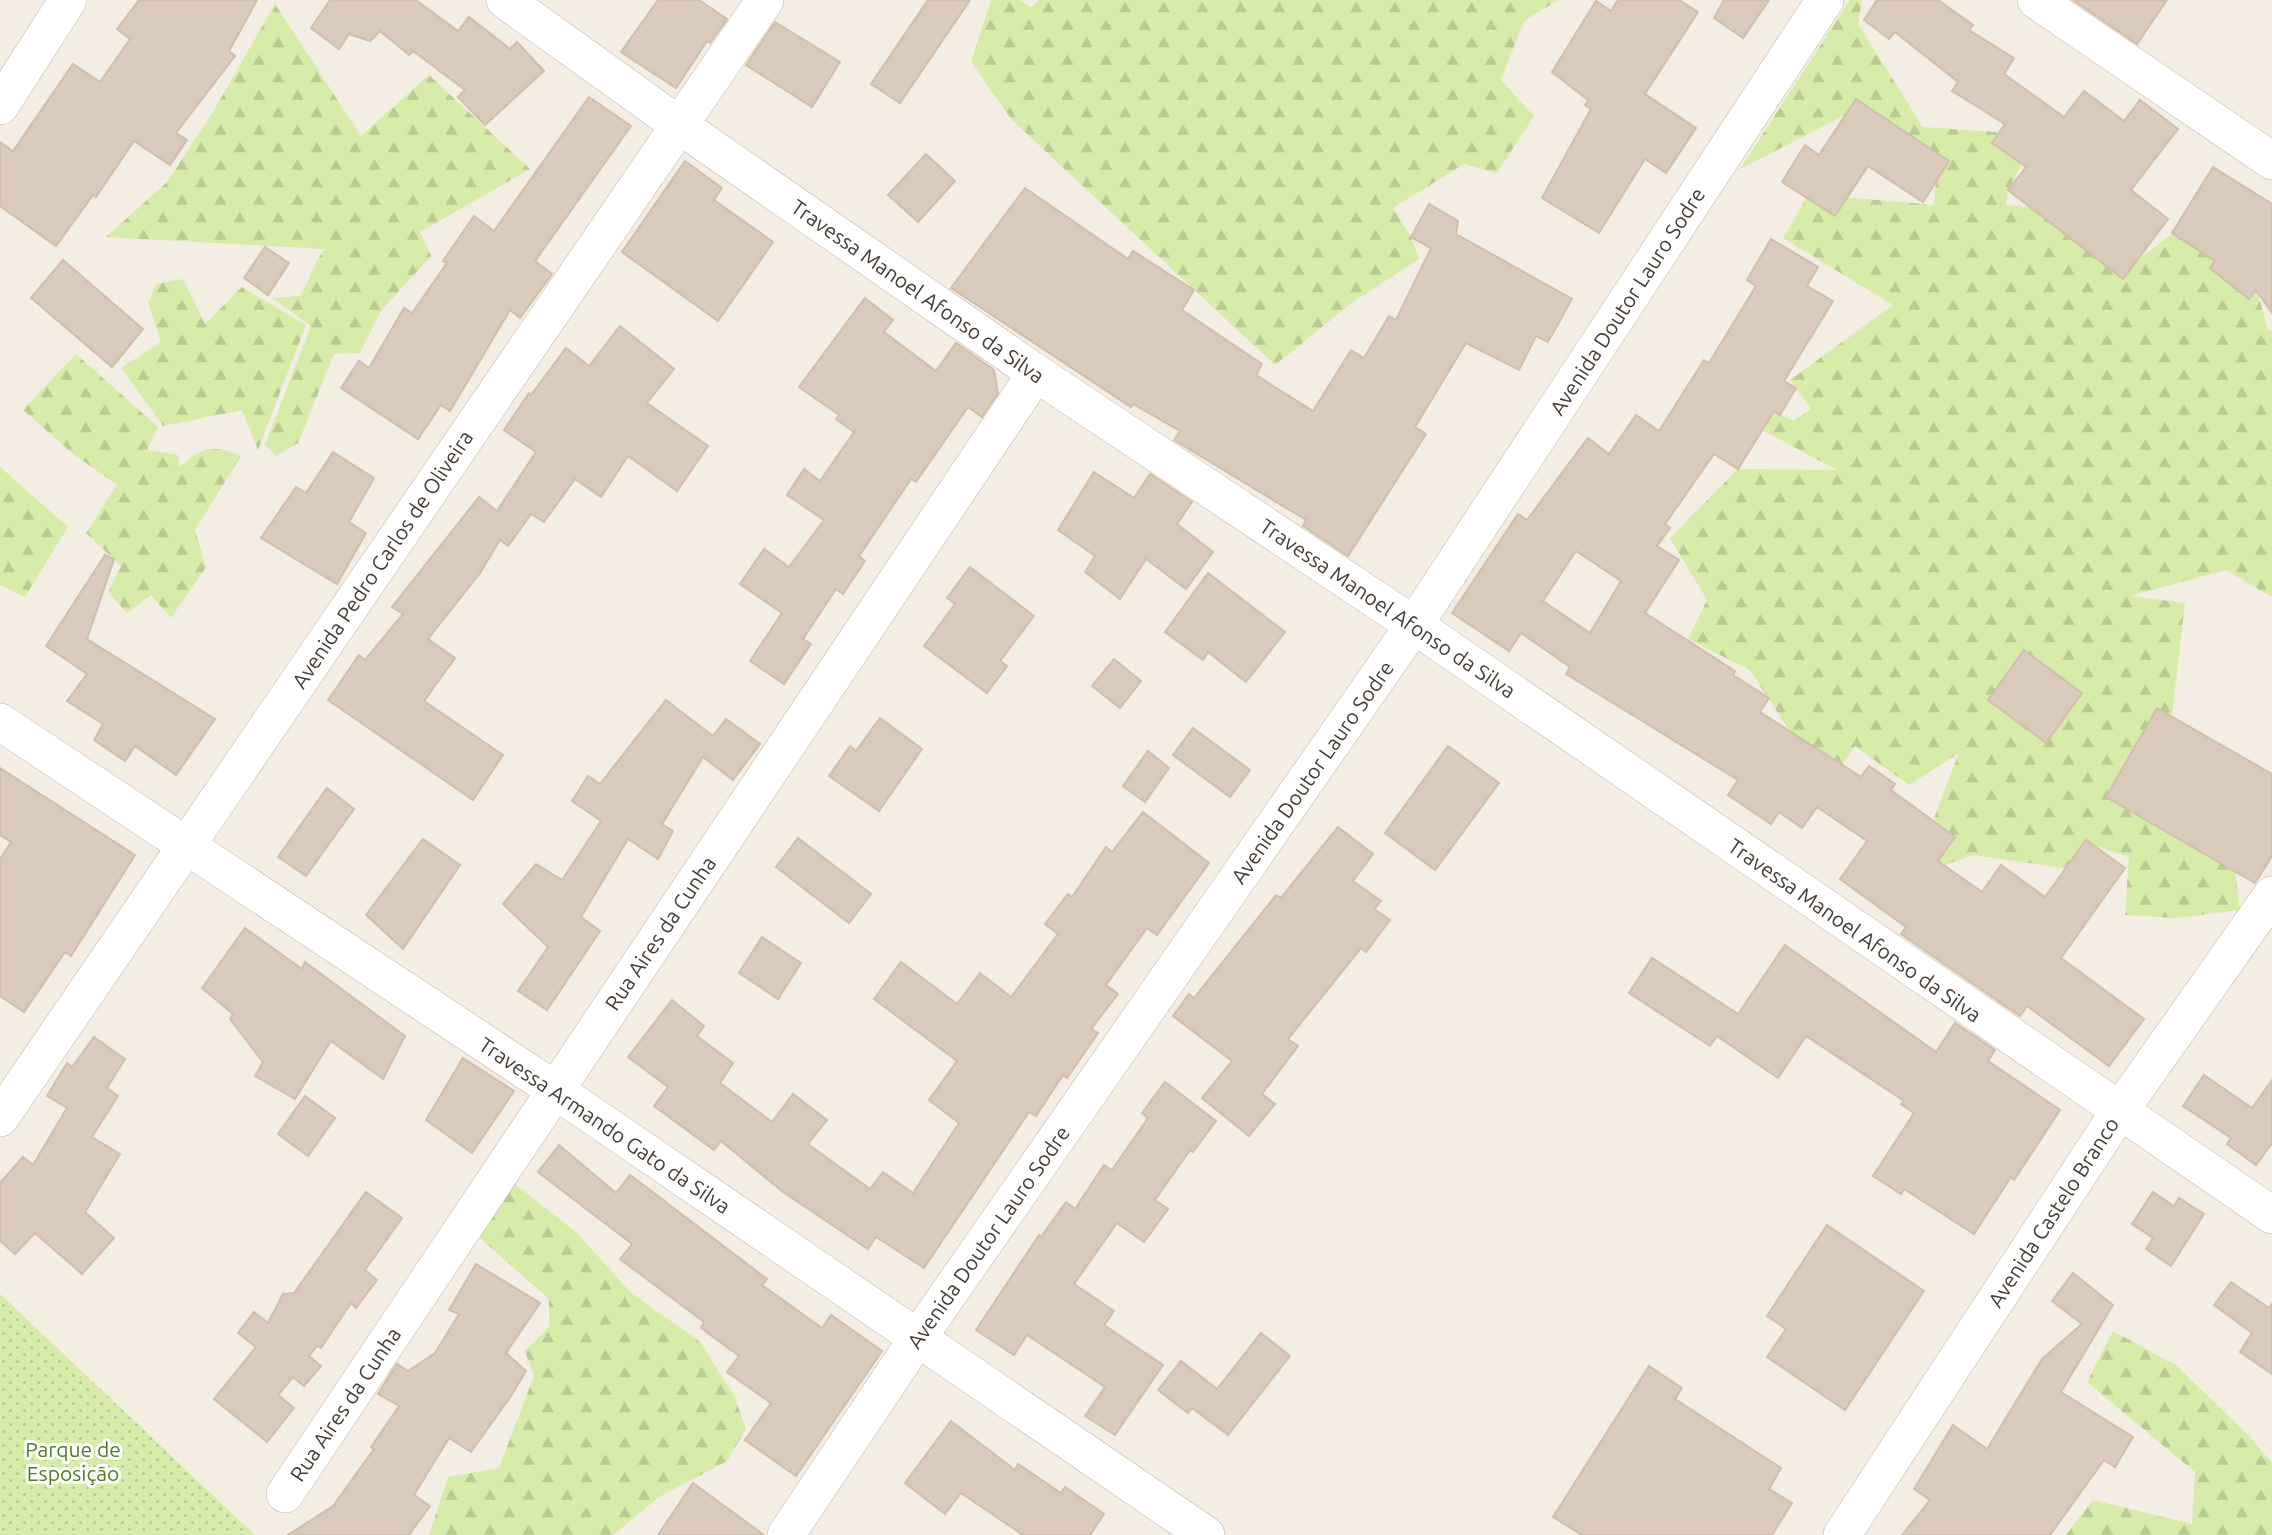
<svg xmlns="http://www.w3.org/2000/svg" width="2272" height="1535" viewBox="0 0 2272 1535" font-family="Ubuntu,sans-serif">
<defs>
<pattern id="green-dots" width="8" height="8" patternUnits="userSpaceOnUse" patternTransform="scale(1.75)"><rect width="8" height="8" fill="#d6eca8"/><path d="M2 2h.1M6 6h.1" fill="none" stroke="#b9cb91" stroke-width="1.8" stroke-linecap="round"/></pattern>
<pattern id="forest-firs" width="22" height="20" patternUnits="userSpaceOnUse" patternTransform="scale(1.75)"><rect width="22" height="20" fill="#d6eca8"/><path d="M5 1l3.5 6h-7zM16 11l3.5 6h-7z" fill="#b9cb91"/></pattern>
</defs>
<rect width="100%" height="100%" fill="#f3ede4"/>
<path fill="url(#green-dots)" d="M0,1294L255,1535H0Z"/>
<g fill="url(#forest-firs)">
<path d="M991,0H1020L1031,7L1040,0H1558L1524,21L1501,80L1534,116L1497,173L1464,164L1393,208L1411,237L1419,259L1353,302L1275,365L1012,120L971,62Z"/>
<path d="M1850,0H1862L1858,24L1923,127L2037,135L2008,190L2006,205L2102,215L2136,261L2183,226L2246,251L2268,330L2272,331V597L2226,570L2130,596L2185,603L2171,724L2235,869L2240,910L2177,918L2125,915L2129,857L2090,844L2064,868L1974,855L1912,876L1959,753L1909,785L1855,746L1826,787L1750,670L1688,639L1707,600L1670,538L1738,469L1837,470L1732,414L1742,394L1793,421L1811,409L1790,380L1893,305L1783,238L1809,194L1934,205L1936,176L1845,115L1740,169Z"/>
<path d="M275,4L361,136L429,75L530,169L420,232L431,256L381,311L360,353L334,354L298,443L276,456L265,445L311,326L272,298L300,296C310,280 314,262 325,249L106,237L167,182L213,112Z"/>
<path d="M183,279L205,324L242,287L306,325L258,450L242,410L163,426L121,368L161,342L148,303L156,284Z"/>
<path d="M76,354L158,427L147,450L178,455L180,467C201,446 214,445 241,456L195,530L206,567L171,618L151,595L127,613L108,592L121,566L86,533L117,485L72,453L23,410Z"/>
<path d="M0,467L68,527L25,597L0,585Z"/>
<path d="M515,1184L577,1233L631,1293L699,1341L734,1395L746,1429L727,1461L659,1497L613,1535H429L448,1477L499,1468L534,1376L525,1351L549,1327V1299L478,1236Z"/>
<path d="M2113,1331L2177,1366L2247,1434L2272,1463V1535H2066L2093,1500L2192,1524L2195,1472L2087,1382Z"/>
</g>
<g fill="#d9cabb" stroke="#d1beab" stroke-width="2" fill-rule="evenodd">
<path d="M139,0H257L229,51L235,56L176,133L187,140L170,165L134,141L96,197L93,195L56,246L0,206V142L13,151L73,64L100,82L130,39L117,29Z"/>
<path d="M330,0H416L458,31L469,17L510,49L517,42L544,71L485,125L458,97L465,90L413,51L409,55L380,31L370,41L349,34L339,49L311,28Z"/>
<path d="M658,0H699L727,19L710,43L707,41L676,88L621,52Z"/>
<path d="M928,0H970L900,103L871,84Z"/>
<path d="M1618,0H1679L1698,12L1645,94L1696,128L1666,173L1645,159L1599,233L1542,198L1591,109L1585,105L1588,100L1552,72L1596,1L1611,11Z"/>
<path d="M1724,0H1769L1743,38L1714,18Z"/>
<path d="M1877,0H1938L1973,25L1969,30L2014,58L2004,74L2064,117L2084,91L2124,121L2140,100L2178,129L2131,190L2168,219L2123,279L2008,190L2026,167L1992,143L2005,124L1952,91L1958,82L1895,32L1889,39L1864,20Z"/>
<path d="M2073,0H2167L2137,44Z"/>
<path d="M775,22L840,62L812,107L746,65Z"/>
<path d="M589,97L631,126L535,261L552,274L520,318L510,310L450,411L441,405L418,439L341,388L359,361L369,368L404,308L412,313L447,263L443,261L474,216L494,231Z"/>
<path d="M1856,99L1949,161L1923,202L1868,166L1835,216L1782,182L1805,145L1819,155Z"/>
<path d="M926,154L955,181L918,222L888,195Z"/>
<path d="M685,161L722,188L714,200L773,242L718,321L622,252Z"/>
<path d="M2213,167L2272,204V313L2256,290L2249,299L2210,268L2215,261L2172,233Z"/>
<path d="M1025,188L1128,259L1133,251L1194,290L1182,310L1262,364L1256,375L1313,411L1351,350L1364,358L1389,316L1396,320L1431,248L1411,237L1429,204L1458,221L1456,234L1572,299L1548,342L1536,336L1519,370L1466,343L1415,427L1426,434L1348,556L1303,526L1306,520L1174,440L1180,431L1133,404L1131,407L951,288Z"/>
<path d="M1771,239L1818,267L1807,286L1833,301L1784,381L1796,388L1780,415L1774,411L1738,469L1714,454L1665,524L1670,528L1657,546L1679,560L1645,613L1735,671L1733,675L1769,698L1760,712L1861,777L1869,766L1895,784L1891,790L1955,837L1938,861L1982,892L2001,865L2045,897L2086,840L2125,868L2061,958L2144,1019L2109,1066L2027,1006L2020,1016L1901,934L1906,927L1840,879L1867,841L1817,807L1802,828L1779,812L1771,824L1728,795L1738,780L1566,674L1570,667L1521,633L1509,651L1452,613L1518,514L1527,520L1588,438L1609,454L1636,415L1659,431L1704,360L1709,363L1756,286L1747,280ZM1576,551L1621,581L1590,633L1543,601Z"/>
<path d="M265,247L289,263L268,295L244,278Z"/>
<path d="M63,260L143,329L112,367L31,298Z"/>
<path d="M865,298L893,320L884,332L936,371L956,343L994,370L998,393L982,417L968,407L916,482L911,479L859,556L865,561L843,594L836,589L803,639L811,644L784,684L750,661L782,613L740,584L764,549L789,567L824,520L787,495L804,469L820,481L854,432L836,419L839,415L799,387Z"/>
<path d="M620,326L674,369L647,403L708,446L677,491L628,456L601,497L575,479L544,522L531,514L508,546L500,540L480,573L428,639L455,658L424,701L503,755L473,800L328,700L359,655L365,660L403,614L392,607L479,497L497,511L536,452L504,430L529,393L531,395L566,348L589,366Z"/>
<path d="M333,452L374,478L349,522L366,533L337,584L261,538L296,487L306,493Z"/>
<path d="M1094,472L1134,498L1150,474L1192,502L1177,524L1213,552L1186,589L1146,559L1120,599L1085,572L1095,556L1058,530Z"/>
<path d="M105,555L114,559L87,639L215,719L176,775L135,746L125,761L94,740L103,724L67,701L87,674L46,646Z"/>
<path d="M970,567L1034,616L1000,661L1007,666L987,693L924,646L955,604L947,598Z"/>
<path d="M1208,573L1285,632L1246,682L1208,652L1203,660L1165,632Z"/>
<path d="M2024,650L2082,693L2046,743L1988,700Z"/>
<path d="M1114,659L1141,681L1120,708L1092,686Z"/>
<path d="M666,700L713,736L726,719L760,744L733,780L703,757L662,824L673,831L658,859L628,839L581,917L600,931L547,1010L518,991L548,947L503,904L536,864L562,880L601,821L572,801L588,776L600,784Z"/>
<path d="M2157,708L2272,774V856L2255,883L2106,797Z"/>
<path d="M880,718L922,749L879,811L829,776L850,746L856,751Z"/>
<path d="M1193,728L1250,770L1230,797L1173,755Z"/>
<path d="M1448,746L1499,783L1435,870L1385,833Z"/>
<path d="M1148,751L1169,768L1145,802L1123,786Z"/>
<path d="M0,768L135,855L71,956L65,952L24,1012L0,996V859L11,842L0,835Z"/>
<path d="M327,788L354,809L306,876L278,857Z"/>
<path d="M1143,812L1209,863L1157,935L1147,928L1106,985L1118,994L1091,1029L1098,1033L1067,1078L1063,1075L1036,1116L1029,1112L924,1268L876,1237L868,1249L783,1192L721,1141L714,1150L654,1106L668,1087L628,1057L672,1000L704,1026L697,1036L733,1063L720,1083L772,1122L793,1094L827,1120L808,1144L870,1189L883,1172L913,1193L959,1123L929,1100L957,1061L874,999L901,962L957,1004L980,973L1011,997L1058,934L1045,924L1068,894L1072,897L1106,847L1112,852Z"/>
<path d="M1338,827L1373,854L1353,881L1381,901L1374,909L1390,920L1366,952L1361,948L1288,1039L1298,1046L1262,1094L1275,1104L1249,1136L1202,1098L1232,1061L1173,1016L1189,994L1194,998L1276,895L1281,898Z"/>
<path d="M798,838L871,894L849,923L776,867Z"/>
<path d="M423,839L460,865L403,949L366,915Z"/>
<path d="M245,928L302,969L305,962L405,1036L383,1079L331,1041L295,1099L255,1076L263,1062L230,1019L233,1014L202,988Z"/>
<path d="M762,937L801,963L778,999L739,973Z"/>
<path d="M1785,945L1936,1052L1955,1023L1995,1050L1988,1061L2060,1110L2014,1180L2011,1177L1974,1234L1904,1189L1901,1194L1873,1176L1914,1113L1901,1104L1904,1101L1806,1036L1778,1078L1717,1036L1710,1046L1629,993L1652,958L1738,1014Z"/>
<path d="M94,1037L125,1059L107,1088L118,1096L92,1137L120,1154L85,1212L114,1238L82,1274L35,1233L15,1254L0,1241V1183L23,1157L33,1165L67,1108L47,1096L67,1063L72,1067Z"/>
<path d="M463,1058L514,1091L472,1153L426,1120Z"/>
<path d="M2204,1075L2252,1108L2272,1080V1143L2256,1165L2227,1144L2231,1138L2183,1106Z"/>
<path d="M1165,1082L1216,1121L1193,1152L1190,1150L1155,1200L1168,1209L1144,1242L1117,1223L1074,1284L1114,1311L1104,1325L1163,1365L1115,1435L1085,1416L1105,1387L1027,1335L1014,1355L976,1330L1039,1235L1041,1237L1066,1202L1075,1209L1104,1165L1112,1170L1148,1118L1142,1113Z"/>
<path d="M305,1096L335,1118L308,1156L278,1134Z"/>
<path d="M559,1145L616,1193L630,1175L767,1279L762,1285L822,1328L831,1315L882,1351L796,1476L745,1440L771,1403L727,1372L739,1356L701,1328L704,1322L620,1259L632,1244L538,1172Z"/>
<path d="M366,1192L402,1218L365,1270L377,1280L356,1308L351,1303L321,1348L317,1346L309,1356L321,1366L304,1386L293,1377L278,1395L294,1408L267,1442L214,1399L256,1347L238,1333L254,1312L268,1323L283,1294L294,1293Z"/>
<path d="M2153,1192L2174,1206L2179,1198L2204,1214L2171,1266L2146,1249L2153,1238L2132,1224Z"/>
<path d="M1827,1225L1924,1291L1845,1410L1767,1357L1786,1329L1767,1316Z"/>
<path d="M476,1264L540,1303L506,1353L526,1371L511,1396L471,1452L449,1438L414,1495L430,1506L409,1535H288L333,1506L374,1449L371,1447L399,1406L378,1394L397,1364L408,1371L435,1353L459,1314L449,1310Z"/>
<path d="M2073,1273L2113,1305L2061,1392L2133,1437L2115,1467L2104,1460L2050,1535H1902L1930,1500L1914,1489L1953,1425L1987,1449L2042,1359L2082,1324L2052,1301Z"/>
<path d="M2231,1282L2269,1308L2272,1304V1374L2240,1352L2252,1333L2214,1305Z"/>
<path d="M1261,1333L1290,1356L1228,1435L1192,1408L1188,1413L1158,1390L1181,1361L1217,1389Z"/>
<path d="M1649,1366L1682,1388L1675,1399L1781,1468L1769,1489L1792,1503L1772,1535H1582L1553,1517Z"/>
<path d="M951,1421L1015,1470L1018,1464L1061,1493L1065,1487L1104,1514L1090,1535H1023L961,1493L945,1514L905,1483Z"/>
<path d="M693,1483L764,1535H658Z"/>
</g>
<g fill="none" stroke-linecap="round" stroke-linejoin="round">
<g stroke="#c3b6a9" stroke-width="38">
<g id="minor">
<path d="M505,0L679,125L1036,373L1414,625L2272,1215"/>
<path d="M2036,0L2272,161"/>
<path d="M0,106L68,0"/>
<path d="M0,722L555,1090L1206,1535"/>
<path d="M0,1118L765,0"/>
<path d="M285,1494L1036,373"/>
<path d="M786,1535L917,1339L1414,625L1825,0"/>
<path d="M1842,1535L2119,1112L2272,895"/>
</g>
</g>
<use href="#minor" stroke="#fff" stroke-width="37"/>
</g>
<g text-anchor="middle" dominant-baseline="central" stroke-width="6" stroke-linejoin="round" paint-order="stroke">
<g font-size="21" fill="#463c33" stroke="#fff">
<text transform="translate(918 291) rotate(35)">Travessa Manoel Afonso da Silva</text>
<text transform="translate(1627 301) rotate(-57)">Avenida Doutor Lauro Sodre</text>
<text transform="translate(382 559) rotate(-56)">Avenida Pedro Carlos de Oliveira</text>
<text transform="translate(1388 608) rotate(34)">Travessa Manoel Afonso da Silva</text>
<text transform="translate(1312 772) rotate(-55)">Avenida Doutor Lauro Sodre</text>
<text transform="translate(1855 930) rotate(35)">Travessa Manoel Afonso da Silva</text>
<text transform="translate(660 933) rotate(-56)">Rua Aires da Cunha</text>
<text transform="translate(605 1125) rotate(34)">Travessa Armando Gato da Silva</text>
<text transform="translate(2053 1212) rotate(-57)">Avenida Castelo Branco</text>
<text transform="translate(988 1237) rotate(-55)">Avenida Doutor Lauro Sodre</text>
<text transform="translate(345 1404) rotate(-56)">Rua Aires da Cunha</text>
</g>
<g font-size="21" fill="#4f7c22" stroke="#fff">
<text x="73" y="1449">Parque de<tspan x="73" dy="24">Esposição</tspan></text>
</g>
</g>
</svg>
